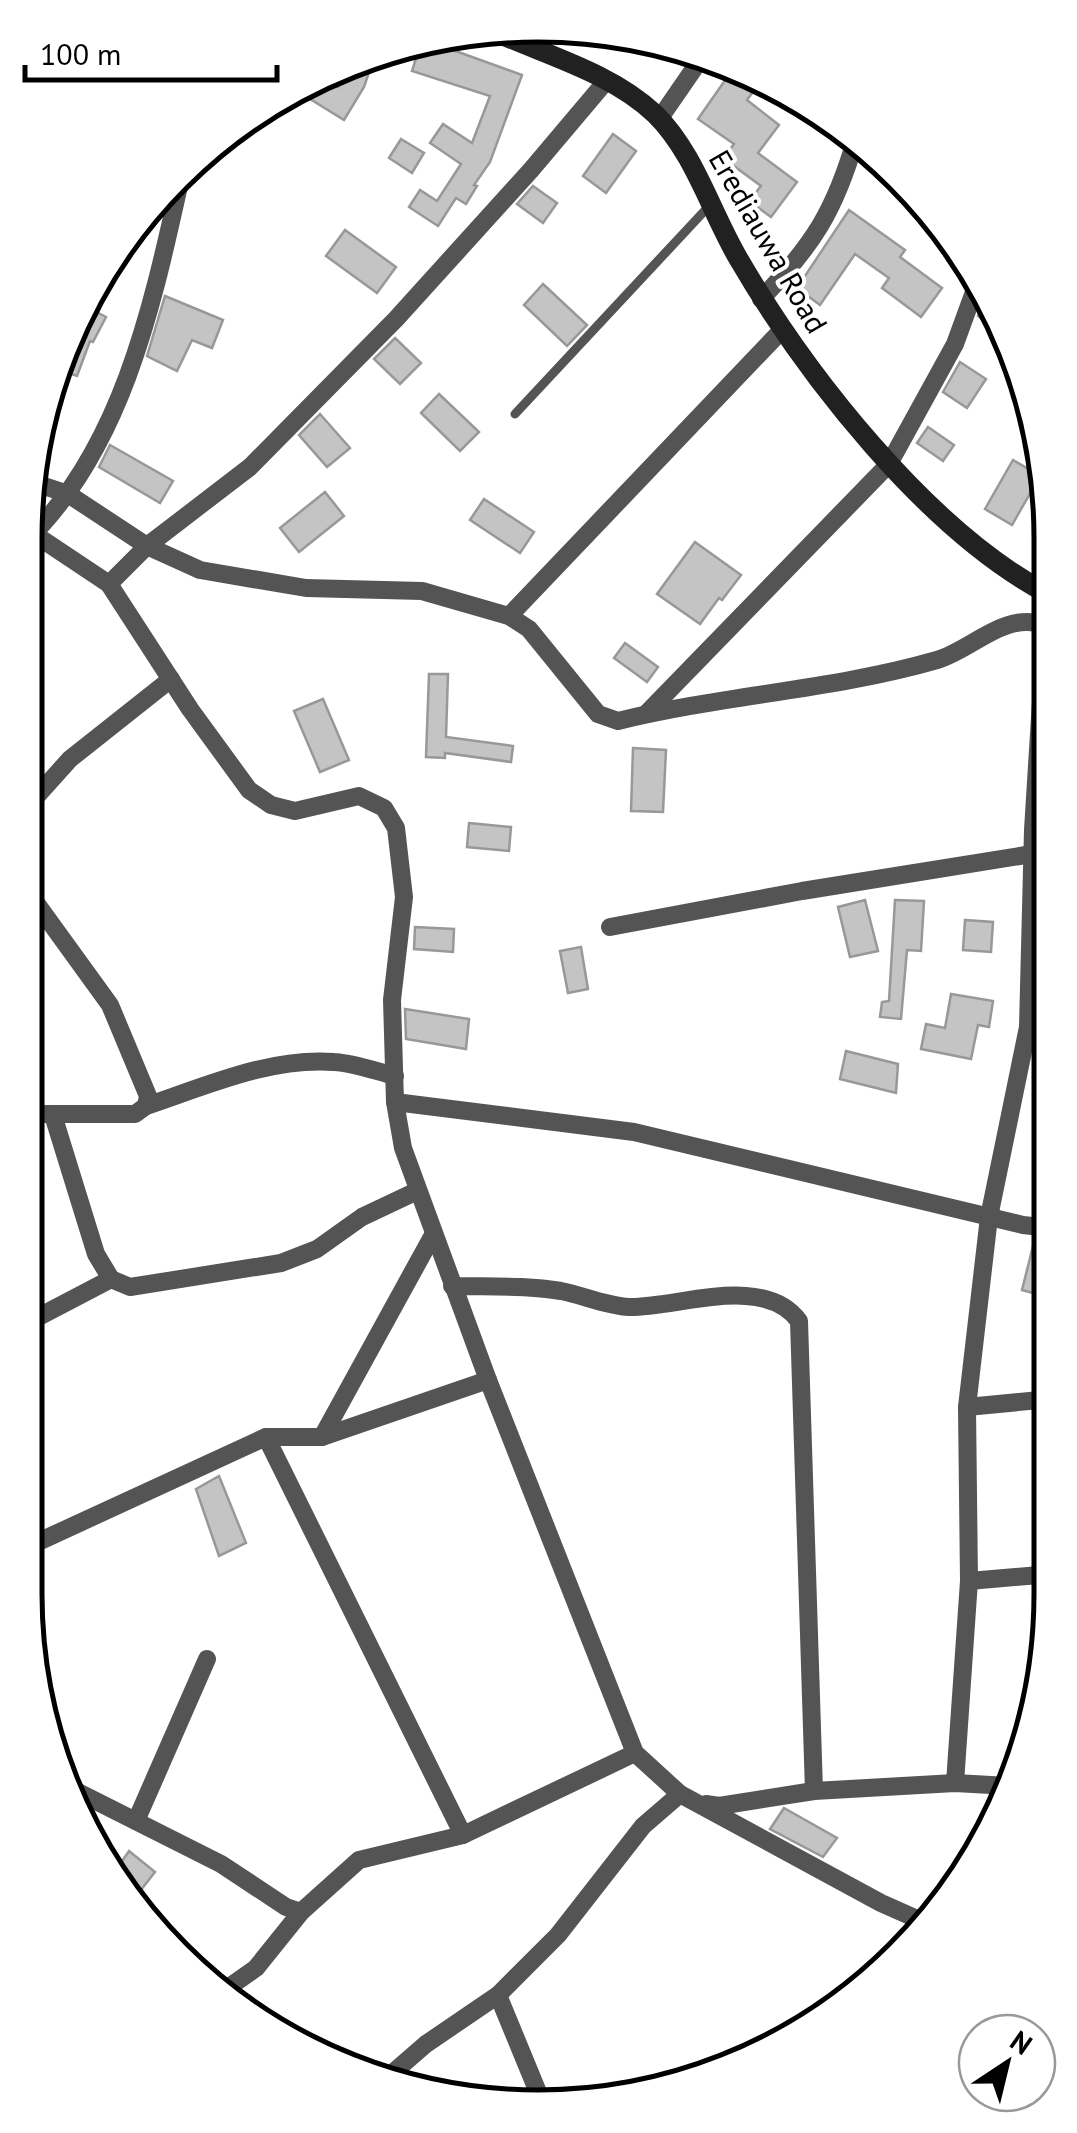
<svg xmlns="http://www.w3.org/2000/svg" width="1077" height="2133" viewBox="0 0 1077 2133" font-family="'PT Sans',sans-serif">
<rect width="100%" height="100%" fill="#fff"/>
<g fill="#c4c4c4" stroke="#989898" stroke-width="2.5">
<path d="M436,44L522,75L490,162L474,185L477,186L466,204L456,198L438,226L409,207L420,190L437,201L461,164L430,143L443,124L472,143L490,96L412,71L420,46Z"/>
<path d="M376,52L364,87L344,120L302,94L326,80L338,87L344,69Z"/>
<path d="M733,69L746,73L760,82L747,100L779,125L758,153L797,182L771,217L749,201L761,186L723,158L734,144L698,119Z"/>
<path d="M613,134L636,151L606,193L583,176Z"/>
<path d="M401,139L424,153L412,173L389,158Z"/>
<path d="M533,186L557,203L543,223L517,204Z"/>
<path d="M849,210L905,250L900,257L942,288L921,317L882,288L889,278L855,254L820,305L797,288Z"/>
<path d="M345,230L396,267L377,293L326,256Z"/>
<path d="M543,284L587,325L567,346L524,305Z"/>
<path d="M986,295L1012,340L978,316Z"/>
<path d="M165,296L223,320L212,348L192,340L177,371L147,356Z"/>
<path d="M83,305L106,317L93,342L90,341L77,376L62,371L78,312Z"/>
<path d="M395,338L421,363L400,384L374,359Z"/>
<path d="M960,362L986,379L967,408L943,392Z"/>
<path d="M439,394L479,432L460,451L421,413Z"/>
<path d="M320,414L350,448L327,467L299,435Z"/>
<path d="M928,427L954,445L943,461L917,443Z"/>
<path d="M110,445L173,481L160,503L99,467Z"/>
<path d="M1013,460L1040,476L1012,525L985,509Z"/>
<path d="M325,492L344,516L299,552L280,528Z"/>
<path d="M484,499L534,532L520,553L470,520Z"/>
<path d="M695,542L741,575L722,600L719,598L700,624L657,594Z"/>
<path d="M625,643L658,667L647,682L614,658Z"/>
<path d="M429,674H448L446,737L513,746L511,762L445,753V758L426,757Z"/>
<path d="M323,699L349,760L320,772L294,711Z"/>
<path d="M633,748L666,750L663,812L631,811Z"/>
<path d="M469,823L511,827L509,851L467,847Z"/>
<path d="M865,900L878,951L850,957L838,907Z"/>
<path d="M895,900L924,901L921,951L907,950L901,1019L880,1017L882,1002L889,1001Z"/>
<path d="M965,920L993,922L991,952L963,950Z"/>
<path d="M415,927L454,929L453,952L414,949Z"/>
<path d="M581,947L588,989L568,993L560,951Z"/>
<path d="M951,994L993,1001L989,1027L978,1025L971,1059L921,1049L926,1024L945,1028Z"/>
<path d="M405,1009L469,1019L466,1049L406,1039Z"/>
<path d="M846,1051L898,1064L896,1093L840,1079Z"/>
<path d="M1034,1242L1050,1246V1272L1044,1296L1022,1290Z"/>
<path d="M219,1476L246,1543L219,1556L196,1489Z"/>
<path d="M784,1808L837,1838L823,1857L770,1829Z"/>
<path d="M129,1851L155,1872L130,1904L113,1874Z"/>
</g>
<g fill="none" stroke-linecap="round" stroke-linejoin="round">
<path stroke="#545454" stroke-width="9" d="M515,414L710,205"/>
<g stroke="#545454" stroke-width="18">
<path d="M660,118L700,60"/>
<path d="M761,299C813,245 835,211 856,138"/>
<path d="M32,482L68,494L147,546L200,570L306,588L422,591L509,616L529,629L598,714L618,721C723,695 833,690 937,660C973,649 1002,613 1042,624"/>
<path d="M34,534L109,584L190,709L249,790L271,805L295,811L359,796L384,808L396,828L404,897L392,1000L395,1102L403,1148L488,1380L635,1753L680,1794L881,1903L926,1923"/>
<path d="M26,541C123,448 153,303 181,177"/>
<path d="M109,584L147,546L250,467L396,319L531,170L607,80"/>
<path d="M509,616L781,331"/>
<path d="M646,714L889,464L955,344L978,281"/>
<path d="M26,808L70,759L171,679"/>
<path d="M26,889L110,1005L148,1096L146,1106"/>
<path d="M610,927L802,891L1032,854"/>
<path d="M395,1102L634,1132L1023,1225L1050,1228"/>
<path d="M25,1114H135L146,1106C206,1086 270,1057 334,1062C354,1063 375,1071 395,1076"/>
<path d="M53,1115L96,1254L111,1279L130,1287L281,1263L317,1249L362,1217L417,1191"/>
<path d="M452,1286C488,1287 525,1285 561,1291C582,1295 607,1306 629,1307C677,1308 764,1273 799,1321L814,1791"/>
<path d="M25,1324L111,1279"/>
<path d="M967,1407L1050,1399"/>
<path d="M266,1437L463,1835"/>
<path d="M322,1437L433,1235"/>
<path d="M25,1548L266,1437H322L488,1380"/>
<path d="M969,1581L1051,1574"/>
<path d="M955,1783L969,1581L967,1407L989,1217L1028,1027L1033,830L1045,637L1042,624L1048,613"/>
<path d="M66,1786L221,1864L286,1907L301,1912"/>
<path d="M706,1804L719,1806L814,1791L955,1783L1009,1786"/>
<path d="M136,1821L207,1659"/>
<path d="M222,1992L256,1968L301,1912L359,1860L463,1835L635,1753"/>
<path d="M498,1995L542,2102"/>
<path d="M388,2077L426,2044L498,1995L558,1935L643,1826L680,1794"/>
</g>
<path stroke="#212121" stroke-width="20" d="M502,35C553,57 614,75 655,114C694,152 711,212 738,258C806,375 927,530 1048,594"/>
</g>
<g text-anchor="middle" dominant-baseline="central" stroke-width="8" stroke-linejoin="round" paint-order="stroke">
<g font-size="30" fill="#000" stroke="#fff">
<text transform="translate(769 241) rotate(60)">Erediauwa Road</text>
</g>
</g>
<path d="M0 0H1077V2133H0ZM538 42H538A496 496 0 0 1 1034 538V1594A496 496 0 0 1 538 2090H538A496 496 0 0 1 42 1594V538A496 496 0 0 1 538 42Z" fill="#fff" fill-rule="evenodd"/>
<path fill="none" stroke="#000" stroke-width="5" d="M538 42H538A496 496 0 0 1 1034 538V1594A496 496 0 0 1 538 2090H538A496 496 0 0 1 42 1594V538A496 496 0 0 1 538 42Z"/>
<g transform="translate(1007 2063) rotate(35)"><circle r="48" fill="#ffffff" stroke="#999999" stroke-width="2.5"/>
<path d="M0-8L18 38L0 25L-18 38Z" fill="#000000"/>
<text y="-15" font-size="28" font-weight="bold" text-anchor="middle" fill="#000000">N</text>
</g>
<path d="M25 65v15h252v-15" fill="none" stroke="#000000" stroke-width="5"/>
<text x="40" y="65" font-size="30" fill="#000000" stroke="#ffffff" stroke-width="8" paint-order="stroke">100 m</text>
</svg>
